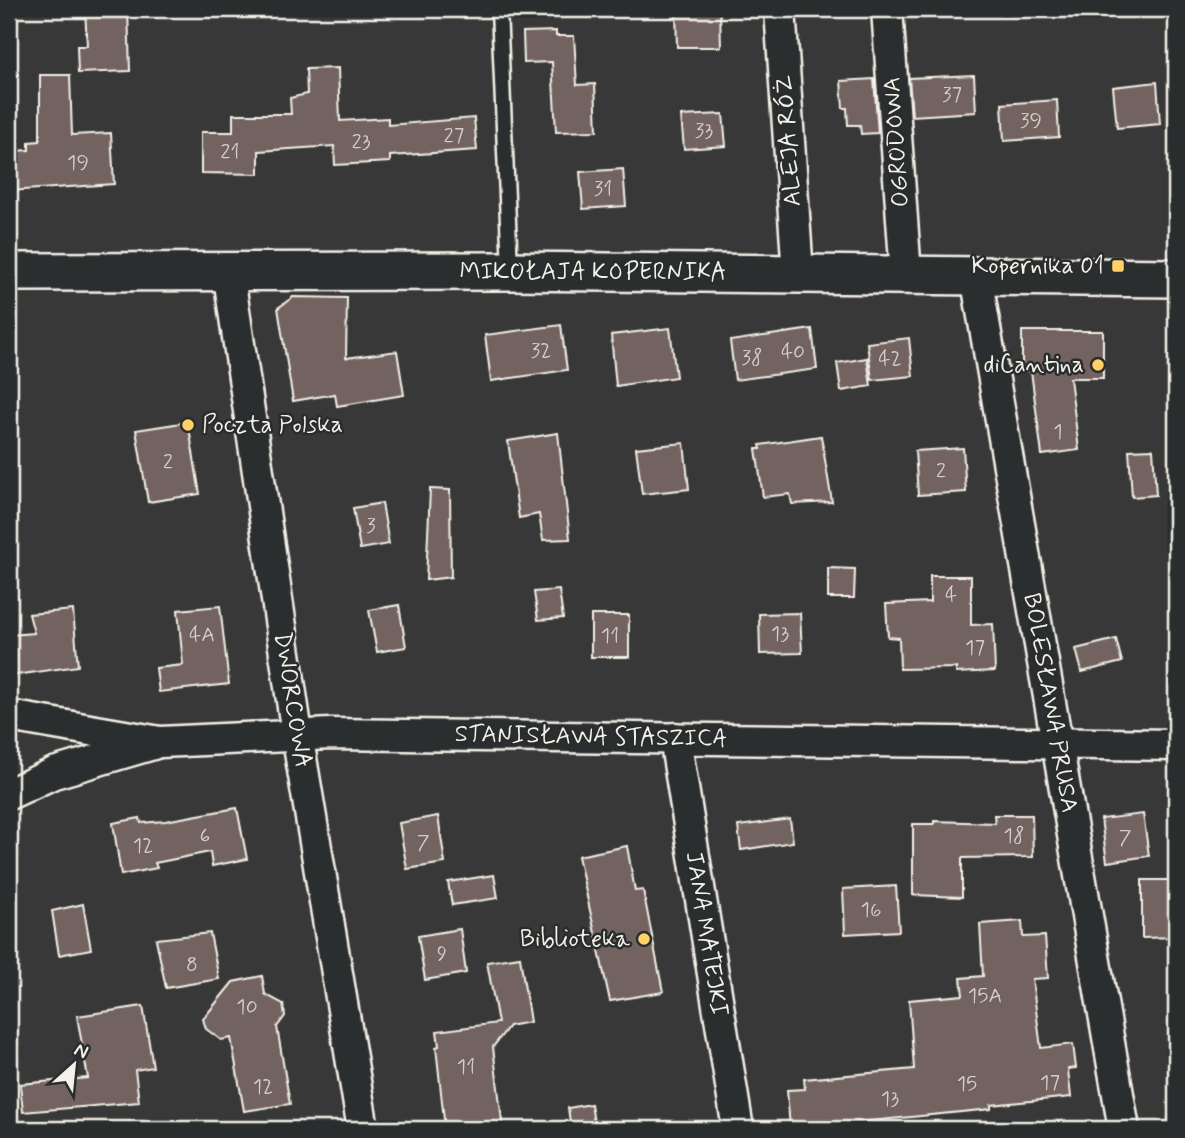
<svg xmlns="http://www.w3.org/2000/svg" width="1185" height="1138" viewBox="0 0 1185 1138" font-family="Mynerve,sans-serif">
<rect width="100%" height="100%" fill="#393838"/>
<filter id="ink" filterUnits="userSpaceOnUse"><feTurbulence type="fractalNoise" baseFrequency=".0143" numOctaves="2"/><feDisplacementMap in="SourceGraphic" scale="14" xChannelSelector="R" yChannelSelector="G"/><feConvolveMatrix kernelMatrix="1 2 1 2 8 2 1 2 1" color-interpolation-filters="sRGB"/></filter>
<g filter="url(#ink)">
<g fill="#736460" stroke="#f4f1e8" stroke-width="2">
<path d="M85,9H128L130,71L78,73L77,46H87Z"/>
<path d="M676,9H720L721,47H677Z"/>
<path d="M556,31V36H574L577,85L595,84L597,131L556,132L552,62L524,63L523,32Z"/>
<path d="M338,68L340,121L388,118V125L474,118L477,150L390,156V162L335,165L334,146L259,151V174L201,173V132H233V114H291L290,98L307,94L306,69Z"/>
<path d="M40,75H70L72,135L111,133L114,184L9,191V157L14,156L15,151L29,150V142L40,141Z"/>
<path d="M974,75L976,112L912,116L909,78Z"/>
<path d="M874,79L878,133L861,134L860,125H848L847,108H843L841,81Z"/>
<path d="M1157,82L1160,124L1117,128L1113,87Z"/>
<path d="M1057,100L1059,137L1004,141L1002,104Z"/>
<path d="M723,114L726,146L684,149L681,116Z"/>
<path d="M623,169L626,206L583,209L580,172Z"/>
<path d="M293,297L347,298L346,358L397,351L404,395L337,406L335,394L293,401L278,308Z"/>
<path d="M561,325L567,370L491,381L485,335Z"/>
<path d="M670,328L676,377L616,386L611,335Z"/>
<path d="M812,329L817,369L735,380L730,341Z"/>
<path d="M1022,331H1103V378H1070L1079,450L1042,455L1031,371H1022Z"/>
<path d="M909,338L913,376L872,380L867,343Z"/>
<path d="M867,358L871,386L841,391L837,363Z"/>
<path d="M188,422L200,494L148,502L136,430Z"/>
<path d="M558,433L570,539L543,540L539,514L519,518L508,441Z"/>
<path d="M821,436L832,502L792,504L790,494L763,497L756,449H761L760,445Z"/>
<path d="M684,443L689,489L642,494L636,448Z"/>
<path d="M963,448L966,492L918,495L915,451Z"/>
<path d="M1153,449L1156,495L1132,497L1129,450Z"/>
<path d="M430,489L450,490L451,577L426,580Z"/>
<path d="M382,503L389,544L360,549L353,508Z"/>
<path d="M828,568L855,569L854,598H828Z"/>
<path d="M930,576H971V625L993,624L995,671L956,673V668L900,669L899,638L888,637L886,604L930,602Z"/>
<path d="M559,590L563,618L538,620L534,592Z"/>
<path d="M399,605L406,647L377,652L369,610Z"/>
<path d="M220,606L229,684L159,692L156,668L183,665L178,610Z"/>
<path d="M73,610L78,666L9,676V635L34,633L29,614Z"/>
<path d="M800,613L802,653L760,654L759,614Z"/>
<rect x="591" y="615" width="38" height="42"/>
<path d="M1116,639L1122,662L1082,672L1076,649Z"/>
<path d="M237,808L247,859L212,866L210,852L155,863L157,868L121,875L113,823L140,818L141,823L165,821Z"/>
<path d="M1143,814L1149,856L1107,862L1101,819Z"/>
<path d="M994,815H1032L1033,857L962,858V897L913,895V824H934V821L995,823Z"/>
<path d="M438,816L445,863L407,869L399,823Z"/>
<path d="M790,819L793,842L741,850L738,826Z"/>
<path d="M627,846L635,891L643,890L663,992L610,1001L578,856Z"/>
<path d="M494,875L498,898L452,905L448,882Z"/>
<path d="M1142,880H1176V937L1142,938Z"/>
<path d="M896,886L899,931L845,934L843,889Z"/>
<path d="M83,904L91,949L59,955L52,911Z"/>
<path d="M1022,921L1023,937L1045,936L1048,978L1032,979L1041,1048L1073,1044L1076,1068L1068,1069L1071,1097L991,1105V1109L790,1129L787,1090L805,1089L804,1079L914,1069L909,1000L963,995L961,978L983,976L980,924Z"/>
<path d="M460,929L466,973L425,980L418,936Z"/>
<path d="M210,933L219,979L166,988L156,939Z"/>
<path d="M520,957L530,1022L509,1026L493,1047L503,1129H445L436,1047L439,1046L437,1031L498,1023L487,962Z"/>
<path d="M262,976L265,994L283,1004L285,1016L277,1027L290,1104L244,1111L231,1038L221,1040L206,1029L203,1019L233,982Z"/>
<path d="M143,1006L153,1067L135,1070L139,1102L23,1112L20,1084L88,1078L77,1016Z"/>
<path d="M591,1104L595,1129H571L568,1108Z"/>
</g>
<g fill="none" stroke-linecap="round" stroke-linejoin="round">
<g stroke="#f4f1e8" stroke-width="19">
<path id="service" d="M499,9L510,269"/>
</g>
<g stroke="#f4f1e8" stroke-width="35">
<g id="minor">
<path d="M780,9L798,274"/>
<path d="M887,9L906,275"/>
<path d="M228,270L297,734L363,1129"/>
<path d="M976,276L1124,1129"/>
<path d="M9,716L160,742L331,734L1176,745"/>
<path d="M675,738L738,1129"/>
<path d="M9,794L54,773L153,744"/>
</g>
</g>
<g stroke="#f4f1e8" stroke-width="42">
<path id="tertiary" d="M9,272L510,271L1176,278"/>
</g>
<use href="#service" stroke="#2a2d2e" stroke-width="14"/>
<use href="#minor" stroke="#2a2d2e" stroke-width="30"/>
<use href="#tertiary" stroke="#2a2d2e" stroke-width="37"/>
</g>
</g>
<g fill="#ffd166" stroke="#2a2d2e" stroke-width="2.5">
<rect x="1111" y="259" width="14" height="14" rx="3.5"/>
<circle cx="1098" cy="365" r="7"/>
<circle cx="188" cy="425" r="7"/>
<circle cx="644" cy="939" r="7"/>
</g>
<g text-anchor="middle" dominant-baseline="central" stroke-width="5" stroke-linejoin="round" paint-order="stroke">
<g font-size="21" fill="#d4cec6">
<text x="952" y="95">37</text>
<text x="1031" y="121">39</text>
<text x="704" y="131">33</text>
<text x="454" y="136">27</text>
<text x="361" y="142">23</text>
<text x="230" y="152">21</text>
<text x="78" y="163">19</text>
<text x="603" y="189">31</text>
<text x="541" y="351">32</text>
<text x="793" y="352">40</text>
<text x="752" y="358">38</text>
<text x="890" y="359">42</text>
<text x="1058" y="432">1</text>
<text x="168" y="462">2</text>
<text x="941" y="471">2</text>
<text x="371" y="526">3</text>
<text x="951" y="595">4</text>
<text x="780" y="634">13</text>
<text x="202" y="635">4A</text>
<text x="610" y="636">11</text>
<text x="975" y="648">17</text>
<text x="205" y="836">6</text>
<text x="1014" y="836">18</text>
<text x="1125" y="838">7</text>
<text x="423" y="843">7</text>
<text x="143" y="846">12</text>
<text x="871" y="910">16</text>
<text x="442" y="954">9</text>
<text x="192" y="965">8</text>
<text x="985" y="996">15A</text>
<text x="247" y="1007">10</text>
<text x="466" y="1067">11</text>
<text x="1050" y="1083">17</text>
<text x="967" y="1084">15</text>
<text x="263" y="1087">12</text>
<text x="890" y="1099">13</text>
</g>
<g font-size="24" fill="#f4f1e8" stroke="#2a2d2e">
<text transform="translate(789 141) rotate(-94)">ALEJA RÓŻ</text>
<text transform="translate(897 142) rotate(-94)">OGRODOWA</text>
<text x="593" y="272">MIKOŁAJA KOPERNIKA</text>
<text transform="translate(292 700) rotate(81)">DWORCOWA</text>
<text transform="translate(1050 703) rotate(80)">BOLESŁAWA PRUSA</text>
<text transform="translate(591 737) rotate(1)">STANISŁAWA STASZICA</text>
<text transform="translate(706 934) rotate(81)">JANA MATEJKI</text>
</g>
<g font-size="24" fill="#f4f1e8" stroke="#2a2d2e" text-anchor="end">
<text x="1104" y="266">Kopernika 01</text>
<text x="1084" y="365">diCantina</text>
<text x="202" y="425" text-anchor="start">Poczta Polska</text>
<text x="630" y="939">Biblioteka</text>
</g>
</g>
<rect width="1185" height="1138" fill="none" stroke="#2a2d2e" stroke-width="35"/>
<rect x="18" y="18" width="1150" height="1103" fill="none" stroke="#f4f1e8" stroke-width="2.5" filter="url(#ink)"/>
<g transform="translate(74 1065) rotate(27)" stroke="#2a2d2e" stroke-width="5" paint-order="stroke">
<path d="M0-5L12 26L0 18L-12 26Z" fill="#f4f1e8"/>
<text y="-10" font-size="19" font-weight="bold" text-anchor="middle" fill="#f4f1e8">N</text>
</g>
</svg>
